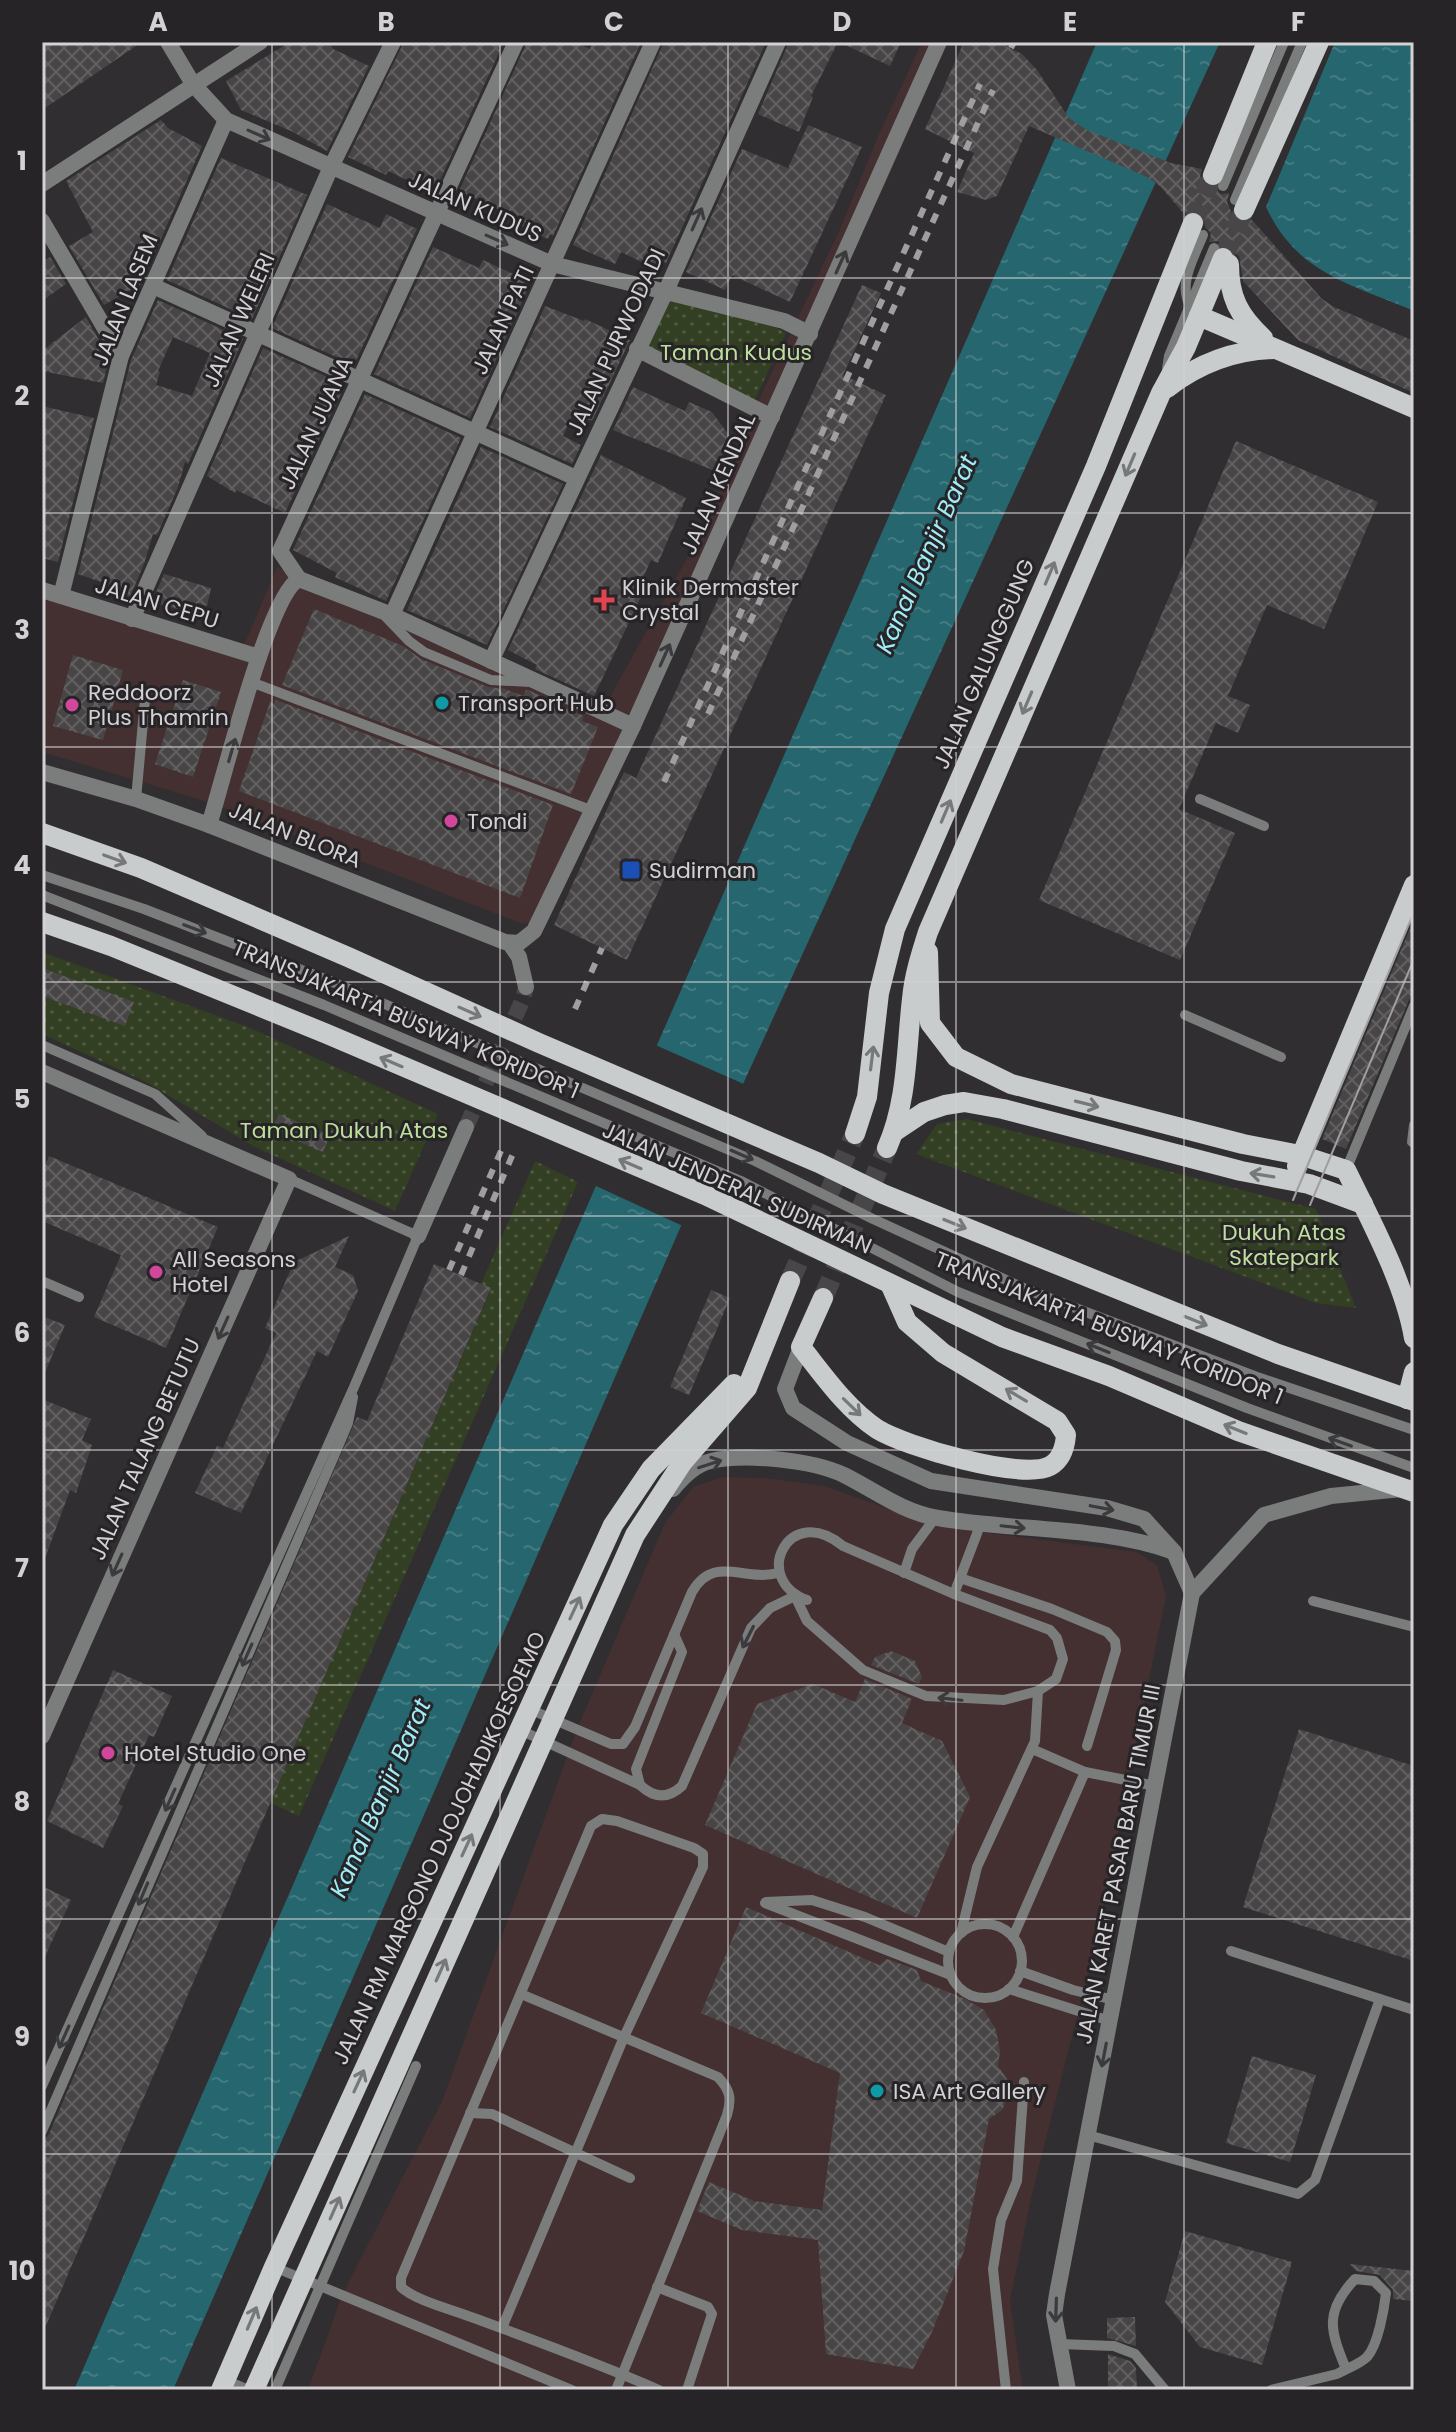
<svg xmlns="http://www.w3.org/2000/svg" width="1456" height="2432" viewBox="0 0 1456 2432" font-family="Poppins,sans-serif">
<defs>
<pattern id="park-dots" width="8" height="8" patternUnits="userSpaceOnUse" patternTransform="scale(2)"><rect width="8" height="8" fill="#323f22"/><path d="M2 2h.1M6 6h.1" fill="none" stroke="#4f5a41" stroke-width="1.8" stroke-linecap="round"/></pattern>
<pattern id="water-ripples" width="26" height="14" patternUnits="userSpaceOnUse" patternTransform="scale(2)"><rect width="26" height="14" fill="#25666f"/><path d="M2 4q2-2 4 0t4 0M15 11q2-2 4 0t4 0" fill="none" stroke="#447b83"/></pattern>
<pattern id="building-cross-hatch" width="8" height="8" patternUnits="userSpaceOnUse" patternTransform="scale(2)"><rect width="8" height="8" fill="#484547"/><path d="M0 0l8 8M0 8l8-8" fill="none" stroke="#625f61"/></pattern>
</defs>
<rect width="100%" height="100%" fill="#302e30"/>
<g fill="#443030">
<path d="M922,42H948L885,185L538,919L531,924L520,923L208,802L42,752V590L240,655L277,567L601,713L701,533L748,423L840,229L879,134Z"/>
<path d="M723,1477L766,1478L824,1486L921,1520L981,1532L1137,1552L1157,1565L1166,1596L1095,1946L1032,2194L1010,2301L1023,2390H308L342,2295L443,2099L577,1729L665,1523L693,1487Z"/>
</g>
<g fill="url(#park-dots)">
<path d="M670,300L774,326L786,333L755,400L647,348Z"/>
<path d="M42,952L248,1027L438,1114L395,1211L253,1146L146,1082L42,1034Z"/>
<path d="M967,1119L1316,1209L1356,1308L1316,1303L916,1154L937,1124Z"/>
<path d="M535,1161L578,1182L299,1816L270,1803L491,1289L481,1284Z"/>
</g>
<g fill="url(#water-ripples)">
<path d="M1097,42H1220L743,1084L173,2390H74L657,1045Z"/>
<path d="M1335,42H1414V311C1351,284 1297,274 1266,207Z"/>
</g>
<path fill="#302e30" d="M653,1044L746,1085L685,1227L594,1185Z"/>
<g fill="url(#building-cross-hatch)" fill-rule="evenodd">
<path d="M42,42H142L42,110Z"/>
<path d="M290,42H329L333,49L369,66L327,151L291,131L241,110L226,81Z"/>
<path d="M404,42H504L434,193L388,171L386,175L348,157Z"/>
<path d="M527,42H575L590,49L593,42H641L553,236L550,234L548,239L510,221L513,216L459,191Z"/>
<path d="M664,42H766L666,263L662,261L658,270L621,252L615,264L573,245Z"/>
<path d="M789,42H838L811,96L813,97L799,132L758,114Z"/>
<path d="M839,42H901L890,66Z"/>
<path d="M964,42H998L1022,54L1037,70L1069,118L1087,130L1171,163L1202,169L1200,176L1203,184L1215,188L1221,194L1229,193L1227,202L1234,218L1245,223L1252,220L1322,299L1334,307L1414,341V393L1298,340L1243,281L1239,256L1218,241L1209,242L1211,233L1205,227L1203,214L1192,210L1184,214L1160,186L1147,177L1029,126L997,196L986,200L957,192L974,153L925,129Z"/>
<path d="M161,120L168,128L202,146L141,284L104,305L69,246L93,232L66,181Z"/>
<path d="M808,125L862,147L790,302L732,275L725,290L686,272L742,149L788,168Z"/>
<path d="M221,158L307,195L252,319L167,280Z"/>
<path d="M327,204L380,228L386,214L417,229L354,365L272,328Z"/>
<path d="M433,247L479,268L483,260L531,282L470,418L374,374Z"/>
<path d="M50,257L66,284L42,301V262Z"/>
<path d="M862,285L881,293L843,375L886,395L627,960L554,925L624,772L636,778Z"/>
<path d="M158,300L243,339L188,464L185,462L178,487L157,535L153,534L144,564L130,597L103,589L104,583L78,574L131,360ZM173,337L210,353L192,396L156,385L160,372L158,371Z"/>
<path d="M545,306L584,321L585,319L630,340L592,421L573,414L563,436L581,445L572,464L490,427Z"/>
<path d="M86,317L109,358L103,383L42,371V351Z"/>
<path d="M263,348L345,385L285,513L236,490L235,493L207,476Z"/>
<path d="M633,387L685,411L689,402L712,412L731,438L715,471L613,430Z"/>
<path d="M365,394L461,438L386,601L335,577L337,573L293,550Z"/>
<path d="M42,406L94,418L58,562L42,558Z"/>
<path d="M1236,441L1378,502L1324,629L1267,605L1228,696L1250,705L1238,733L1216,723L1179,809L1235,833L1180,960L1039,900Z"/>
<path d="M481,447L563,484L487,645L407,610Z"/>
<path d="M601,455L686,498L658,563L651,560L635,595L641,597L594,696L535,669L537,665L508,650Z"/>
<path d="M164,574L211,588L207,606L197,603L196,614L152,602Z"/>
<path d="M314,609L403,646L421,659L488,687L505,689L523,696L526,690H528L584,716L582,721L598,727L571,794L282,685Z"/>
<path d="M73,655L123,670L103,740L53,726Z"/>
<path d="M183,680L221,692L193,777L155,764Z"/>
<path d="M276,700L553,805L520,898L239,791L270,702L274,704Z"/>
<path d="M1414,919V988L1346,1149L1322,1139Z"/>
<path d="M42,968L134,1002L125,1026L42,996Z"/>
<path d="M279,1114L330,1135L323,1152L272,1130Z"/>
<path d="M49,1156L218,1227L166,1348L94,1317L121,1255L42,1221V1173Z"/>
<path d="M349,1236L335,1267L353,1275L358,1291L328,1357L317,1351L241,1513L195,1493L217,1446L223,1448L276,1333L265,1328L294,1262Z"/>
<path d="M434,1264L491,1288L42,2335V2143L49,2134L357,1417L367,1421Z"/>
<path d="M711,1290L730,1298L689,1395L670,1387Z"/>
<path d="M42,1316L65,1325L42,1380Z"/>
<path d="M42,1399L91,1419L82,1440L92,1445L76,1493L70,1490L44,1561Z"/>
<path d="M891,1651L915,1661L922,1677L919,1684L871,1665L875,1657Z"/>
<path d="M113,1670L172,1696L154,1737L149,1735L118,1804L123,1806L103,1848L47,1821Z"/>
<path d="M865,1679L912,1699L902,1723L942,1741L970,1797L917,1918L705,1825L757,1704L813,1684L855,1702Z"/>
<path d="M1299,1729L1414,1766V1961L1243,1907Z"/>
<path d="M42,1886L71,1900L42,1963Z"/>
<path d="M746,1907L879,1965L887,1959L917,1970L921,1981L965,1999L984,2010L996,2030L1000,2051L998,2066L1007,2079L1009,2095L1002,2110L989,2119L964,2251L932,2332L913,2369L826,2354L818,2240L742,2230L697,2211L709,2182L754,2201L822,2210L840,2073L701,2013Z"/>
<path d="M1252,2056L1316,2075L1290,2162L1226,2143Z"/>
<path d="M1185,2231L1292,2262L1262,2365L1200,2347L1165,2302Z"/>
<path d="M1350,2264L1414,2271V2301L1393,2299V2290L1380,2275L1356,2271Z"/>
<path d="M1135,2317L1136,2346L1107,2338V2318Z"/>
<path d="M1108,2354L1130,2361L1136,2368L1137,2390H1108Z"/>
</g>
<g fill="none" stroke-linecap="round" stroke-linejoin="round">
<path stroke="#484648" stroke-width="16" stroke-dasharray="16 8" stroke-linecap="butt" d="M466,1127L523,999L526,987"/>
<g stroke="#484648" stroke-width="20" stroke-dasharray="20 10" stroke-linecap="butt">
<path d="M1193,223L1213,175"/>
<path d="M1223,258L1244,210"/>
<path d="M790,1281L855,1134"/>
<path d="M823,1298L887,1148"/>
</g>
<g stroke="#7b7d7d" stroke-width="10">
<path d="M1223,186L1284,42"/>
<path d="M1235,200L1302,42"/>
<path d="M1192,309C1176,286 1194,258 1203,235"/>
<path d="M1167,369L1169,356L1214,248"/>
<path d="M386,617L409,641L424,652L491,680L531,682"/>
<path d="M251,682L593,811"/>
<path d="M136,799L145,700"/>
<path d="M1200,799L1264,826"/>
<path d="M42,875L144,909L335,983L755,1161L873,1219L1028,1290L1257,1377L1414,1430"/>
<path d="M42,895L324,1005L741,1181L958,1292L1247,1408L1414,1468"/>
<path d="M1185,1015L1281,1057"/>
<path d="M42,1045L155,1094L202,1136"/>
<path d="M1412,1142L1414,1125"/>
<path d="M1346,1170L1414,1006"/>
<path d="M42,1281L79,1297"/>
<path d="M904,1573L912,1549L935,1518"/>
<path d="M960,1578L1052,1609L1107,1632L1115,1641L1116,1650L1087,1746"/>
<path d="M954,1594L981,1523"/>
<path d="M1313,1601L1414,1627"/>
<path d="M674,1634L682,1652L636,1769L640,1785C654,1798 668,1799 682,1786L751,1628L770,1608L795,1596L807,1621L863,1670L926,1696L1004,1700L1038,1691L1056,1679L1063,1659L1057,1638L1050,1630L954,1594L843,1546C789,1501 750,1579 807,1600"/>
<path d="M529,1709L611,1744H623L635,1727L692,1592C714,1554 743,1582 778,1573"/>
<path d="M520,1730L640,1785"/>
<path d="M1032,1749L1085,1772L1156,1786"/>
<path d="M766,1902L812,1900L865,1917L949,1952"/>
<path d="M765,1903L951,1975"/>
<circle cx="985" cy="1961" r="37"/>
<path d="M961,1933L977,1867L1035,1741L1038,1691"/>
<path d="M1013,1937L1085,1772"/>
<path d="M1231,1951L1414,2010"/>
<path d="M1020,1971L1073,1990L1114,2000"/>
<path d="M1009,1989L1110,2021"/>
<path d="M521,1994L718,2077C730,2090 732,2098 727,2115L616,2390"/>
<path d="M42,2086L354,1387L418,1236L289,1179"/>
<path d="M470,2113L492,2114L630,2178"/>
<path d="M42,2131L334,1456L348,1423L353,1397"/>
<path d="M1088,2135L1298,2194L1315,2180L1380,1999"/>
<path d="M274,2267L572,2390"/>
<path d="M657,2287L708,2307L712,2314L687,2390"/>
<path d="M502,2328L624,2037L703,1867V1854L694,1848L617,1821L602,1819L591,1826L401,2278V2287C416,2301 454,2310 474,2318C536,2341 598,2363 659,2390"/>
<path d="M1059,2344L1114,2346L1135,2354L1165,2390"/>
<path d="M225,2380L249,2390"/>
<path d="M275,2390L416,2066"/>
<path d="M1006,2390L993,2269L1001,2220L1017,2181L1024,2082"/>
<path d="M1271,2390L1337,2374C1346,2369 1360,2364 1367,2357C1378,2345 1384,2310 1386,2293L1374,2281L1355,2279C1324,2312 1330,2330 1346,2369"/>
</g>
<g stroke="#7b7d7d" stroke-width="16">
<path d="M209,825L505,942L519,943L534,931L633,726"/>
<path d="M510,944L519,957L526,987"/>
<path d="M418,1236L466,1127"/>
</g>
<g stroke="#7b7d7d" stroke-width="16">
<path d="M168,42L193,84L226,120L552,264L784,321L810,334"/>
<path d="M42,184L260,42"/>
<path d="M42,221L121,356"/>
<path d="M153,286L576,478"/>
<path d="M637,349L772,417"/>
<path d="M299,579L280,551L516,42"/>
<path d="M42,590L259,657"/>
<path d="M61,596L121,356L226,120"/>
<path d="M392,615L653,42"/>
<path d="M132,619L331,167L393,42"/>
<path d="M491,661L666,291L778,42"/>
<path d="M42,1072L289,1179L42,1736"/>
</g>
<g stroke="#7b7d7d" stroke-width="16">
<path d="M42,772L136,799L209,825C223,782 268,595 299,579L392,615L633,726L939,42"/>
<path d="M801,1347L785,1389L793,1408L847,1443L931,1481L1107,1508L1144,1519L1174,1552L1192,1593"/>
<path d="M673,1489C682,1478 696,1464 711,1461C745,1453 812,1460 844,1475C874,1490 904,1513 938,1518C1012,1531 1104,1526 1174,1552"/>
<path d="M1068,2390L1054,2315L1057,2294L1192,1593L1264,1515L1331,1496L1402,1489"/>
</g>
<g stroke="#c8cccd" stroke-width="20">
<path d="M1213,175L1267,42"/>
<path d="M1244,210L1319,42"/>
<path d="M1229,264C1229,297 1239,316 1263,338"/>
<path d="M1199,316L1414,408"/>
<path d="M1167,388C1198,364 1235,350 1274,349"/>
<path d="M42,833L141,868L348,957L539,1043L819,1163L883,1194L1278,1354L1414,1401"/>
<path d="M42,922L111,946L327,1034L705,1195L1002,1337L1109,1376L1238,1431L1414,1492"/>
<path d="M928,952L930,1023L956,1057L1011,1084L1243,1144L1300,1155L1346,1170C1370,1219 1405,1284 1414,1338"/>
<path d="M894,1132L924,1112L945,1105L964,1102L1003,1109L1241,1171L1309,1184L1363,1204"/>
<path d="M855,1134L867,1097L879,993L895,929L1096,466L1193,223"/>
<path d="M887,1148C908,1100 906,1050 912,999C914,976 921,954 928,932L1161,393L1186,347L1223,258"/>
<path d="M1297,1166L1414,885"/>
<path d="M823,1298L801,1347C824,1376 846,1408 877,1429C904,1446 1022,1481 1050,1466C1061,1460 1065,1447 1066,1435L1057,1421L943,1353L907,1322L891,1286"/>
<path d="M1407,1399L1414,1372"/>
<path d="M221,2390L274,2267L613,1525L651,1469L734,1384"/>
<path d="M254,2390L635,1535L682,1463L747,1388L790,1281"/>
</g>
<g stroke="#a09ea0" stroke-width="2">
<path d="M1293,1200L1414,912"/>
<path d="M1310,1205L1414,959"/>
</g>
<g stroke="#a09ea0" stroke-width="6" stroke-dasharray="10 10" stroke-linecap="butt">
<path d="M999,43V42"/>
<path d="M1011,48L1014,42"/>
<path d="M708,714L993,90"/>
<path d="M664,782L980,84"/>
<path d="M575,1009L602,948"/>
<path d="M449,1270L504,1144"/>
<path d="M461,1275L515,1149"/>
</g>
</g>
<defs><path id="oneway-shaft" d="M-6 0H5M1.5-3L5.5 0L1.5 3" fill="none" stroke-width="1.6" stroke-linecap="round" stroke-linejoin="round" transform="scale(2)"/></defs>
<g stroke="#3b3a3c">
<use href="#oneway-shaft" transform="translate(259 135) rotate(24)"/>
<use href="#oneway-shaft" transform="translate(697 219) rotate(-66)"/>
<use href="#oneway-shaft" transform="translate(497 240) rotate(24)"/>
<use href="#oneway-shaft" transform="translate(841 262) rotate(-66)"/>
<use href="#oneway-shaft" transform="translate(665 655) rotate(-66)"/>
<use href="#oneway-shaft" transform="translate(232 750) rotate(-74)"/>
<use href="#oneway-shaft" transform="translate(195 929) rotate(21)"/>
<use href="#oneway-shaft" transform="translate(742 1155) rotate(23)"/>
<use href="#oneway-shaft" transform="translate(223 1328) rotate(114)"/>
<use href="#oneway-shaft" transform="translate(1098 1348) rotate(-158)"/>
<use href="#oneway-shaft" transform="translate(1340 1442) rotate(-160)"/>
<use href="#oneway-shaft" transform="translate(710 1464) rotate(-18)"/>
<use href="#oneway-shaft" transform="translate(1102 1508) rotate(11)"/>
<use href="#oneway-shaft" transform="translate(1013 1527) rotate(6)"/>
<use href="#oneway-shaft" transform="translate(117 1565) rotate(114)"/>
<use href="#oneway-shaft" transform="translate(748 1637) rotate(117)"/>
<use href="#oneway-shaft" transform="translate(247 1655) rotate(114)"/>
<use href="#oneway-shaft" transform="translate(950 1699) rotate(-174)"/>
<use href="#oneway-shaft" transform="translate(170 1800) rotate(114)"/>
<use href="#oneway-shaft" transform="translate(143 1894) rotate(113)"/>
<use href="#oneway-shaft" transform="translate(64 2037) rotate(114)"/>
<use href="#oneway-shaft" transform="translate(1104 2055) rotate(101)"/>
<use href="#oneway-shaft" transform="translate(1056 2310) rotate(92)"/>
</g>
<g stroke="#77787a">
<use href="#oneway-shaft" transform="translate(1130 465) rotate(113)"/>
<use href="#oneway-shaft" transform="translate(1050 573) rotate(-67)"/>
<use href="#oneway-shaft" transform="translate(1027 703) rotate(113)"/>
<use href="#oneway-shaft" transform="translate(946 811) rotate(-67)"/>
<use href="#oneway-shaft" transform="translate(115 859) rotate(20)"/>
<use href="#oneway-shaft" transform="translate(470 1012) rotate(24)"/>
<use href="#oneway-shaft" transform="translate(872 1058) rotate(-83)"/>
<use href="#oneway-shaft" transform="translate(391 1062) rotate(-157)"/>
<use href="#oneway-shaft" transform="translate(1087 1104) rotate(14)"/>
<use href="#oneway-shaft" transform="translate(630 1164) rotate(-157)"/>
<use href="#oneway-shaft" transform="translate(1262 1175) rotate(-171)"/>
<use href="#oneway-shaft" transform="translate(955 1224) rotate(22)"/>
<use href="#oneway-shaft" transform="translate(1196 1321) rotate(22)"/>
<use href="#oneway-shaft" transform="translate(1016 1395) rotate(-149)"/>
<use href="#oneway-shaft" transform="translate(852 1407) rotate(44)"/>
<use href="#oneway-shaft" transform="translate(1235 1429) rotate(-158)"/>
<use href="#oneway-shaft" transform="translate(575 1608) rotate(-65)"/>
<use href="#oneway-shaft" transform="translate(467 1845) rotate(-65)"/>
<use href="#oneway-shaft" transform="translate(441 1970) rotate(-66)"/>
<use href="#oneway-shaft" transform="translate(359 2081) rotate(-65)"/>
<use href="#oneway-shaft" transform="translate(335 2208) rotate(-66)"/>
<use href="#oneway-shaft" transform="translate(252 2318) rotate(-67)"/>
</g>
<path fill="none" stroke="#d3d1d3" stroke-width="2" stroke-opacity="0.55" d="M272,42V2390M500,42V2390M728,42V2390M956,42V2390M1184,42V2390M42,278H1414M42,513H1414M42,747H1414M42,982H1414M42,1216H1414M42,1450H1414M42,1685H1414M42,1919H1414M42,2154H1414"/>
<path fill="#e0444e" stroke="#262426" stroke-width="3" d="M600 588h8v8h8v8h-8v8h-8v-8h-8v-8h8z"/>
<g fill="#0f9aa8" stroke="#262426" stroke-width="3">
<circle cx="442" cy="703" r="8"/>
<circle cx="877" cy="2091" r="8"/>
</g>
<g fill="#d1479c" stroke="#262426" stroke-width="3">
<circle cx="72" cy="705" r="8"/>
<circle cx="451" cy="821" r="8"/>
<circle cx="156" cy="1272" r="8"/>
<circle cx="108" cy="1753" r="8"/>
</g>
<rect fill="#1a4fb4" stroke="#262426" stroke-width="3" x="621" y="860" width="20" height="20" rx="4"/>
<g text-anchor="middle" dominant-baseline="central" stroke-width="6" stroke-linejoin="round" paint-order="stroke">
<g font-size="22" fill="#d3d1d3" stroke="#262426">
<text transform="translate(475 207) rotate(24)">JALAN KUDUS</text>
<text transform="translate(125 300) rotate(-68)">JALAN LASEM</text>
<text transform="translate(239 320) rotate(-66)">JALAN WELERI</text>
<text transform="translate(503 320) rotate(-65)">JALAN PATI</text>
<text transform="translate(616 342) rotate(-65)">JALAN PURWODADI</text>
<text transform="translate(316 423) rotate(-65)">JALAN JUANA</text>
<text transform="translate(718 484) rotate(-66)">JALAN KENDAL</text>
<text transform="translate(157 603) rotate(17)">JALAN CEPU</text>
<text transform="translate(984 664) rotate(-67)">JALAN GALUNGGUNG</text>
<text transform="translate(295 835) rotate(22)">JALAN BLORA</text>
<text transform="translate(406 1019) rotate(23)">TRANSJAKARTA BUSWAY KORIDOR 1</text>
<text transform="translate(737 1188) rotate(24)">JALAN JENDERAL SUDIRMAN</text>
<text transform="translate(1109 1328) rotate(22)">TRANSJAKARTA BUSWAY KORIDOR 1</text>
<text transform="translate(145 1449) rotate(-66)">JALAN TALANG BETUTU</text>
<text transform="translate(439 1848) rotate(-65)">JALAN RM MARGONO DJOJOHADIKOESOEMO</text>
<text transform="translate(1118 1864) rotate(-79)">JALAN KARET PASAR BARU TIMUR III</text>
</g>
<g font-size="22" fill="#bedf9c" stroke="#262426">
<text x="736" y="352">Taman Kudus</text>
<text x="344" y="1130">Taman Dukuh Atas</text>
<text x="1284" y="1232">Dukuh Atas<tspan x="1284" dy="25">Skatepark</tspan></text>
</g>
<g font-size="22" fill="#d3d1d3" stroke="#262426" text-anchor="start">
<text x="622" y="587">Klinik Dermaster<tspan x="622" dy="25">Crystal</tspan></text>
<text x="88" y="692">Reddoorz<tspan x="88" dy="25">Plus Thamrin</tspan></text>
<text x="458" y="703">Transport Hub</text>
<text x="467" y="821">Tondi</text>
<text x="649" y="870">Sudirman</text>
<text x="172" y="1259">All Seasons<tspan x="172" dy="25">Hotel</tspan></text>
<text x="124" y="1753">Hotel Studio One</text>
<text x="893" y="2091">ISA Art Gallery</text>
</g>
<g font-size="24" font-style="italic" fill="#a0edf9" stroke="#262426">
<text transform="translate(926 554) rotate(-66)">Kanal Banjir Barat</text>
<text transform="translate(380 1798) rotate(-66)">Kanal Banjir Barat</text>
</g>
</g>
<rect width="1456" height="2432" fill="none" stroke="#262426" stroke-width="88"/>
<rect x="44" y="44" width="1368" height="2344" fill="none" stroke="#d3d1d3" stroke-width="3"/>
<g font-size="26" text-anchor="middle" font-weight="bold" fill="#d3d1d3">
<text x="158" y="31">A</text>
<text x="386" y="31">B</text>
<text x="614" y="31">C</text>
<text x="842" y="31">D</text>
<text x="1070" y="31">E</text>
<text x="1298" y="31">F</text>
<text x="22" y="170">1</text>
<text x="22" y="405">2</text>
<text x="22" y="639">3</text>
<text x="22" y="874">4</text>
<text x="22" y="1108">5</text>
<text x="22" y="1342">6</text>
<text x="22" y="1577">7</text>
<text x="22" y="1811">8</text>
<text x="22" y="2046">9</text>
<text x="22" y="2280">10</text>
</g>
</svg>
